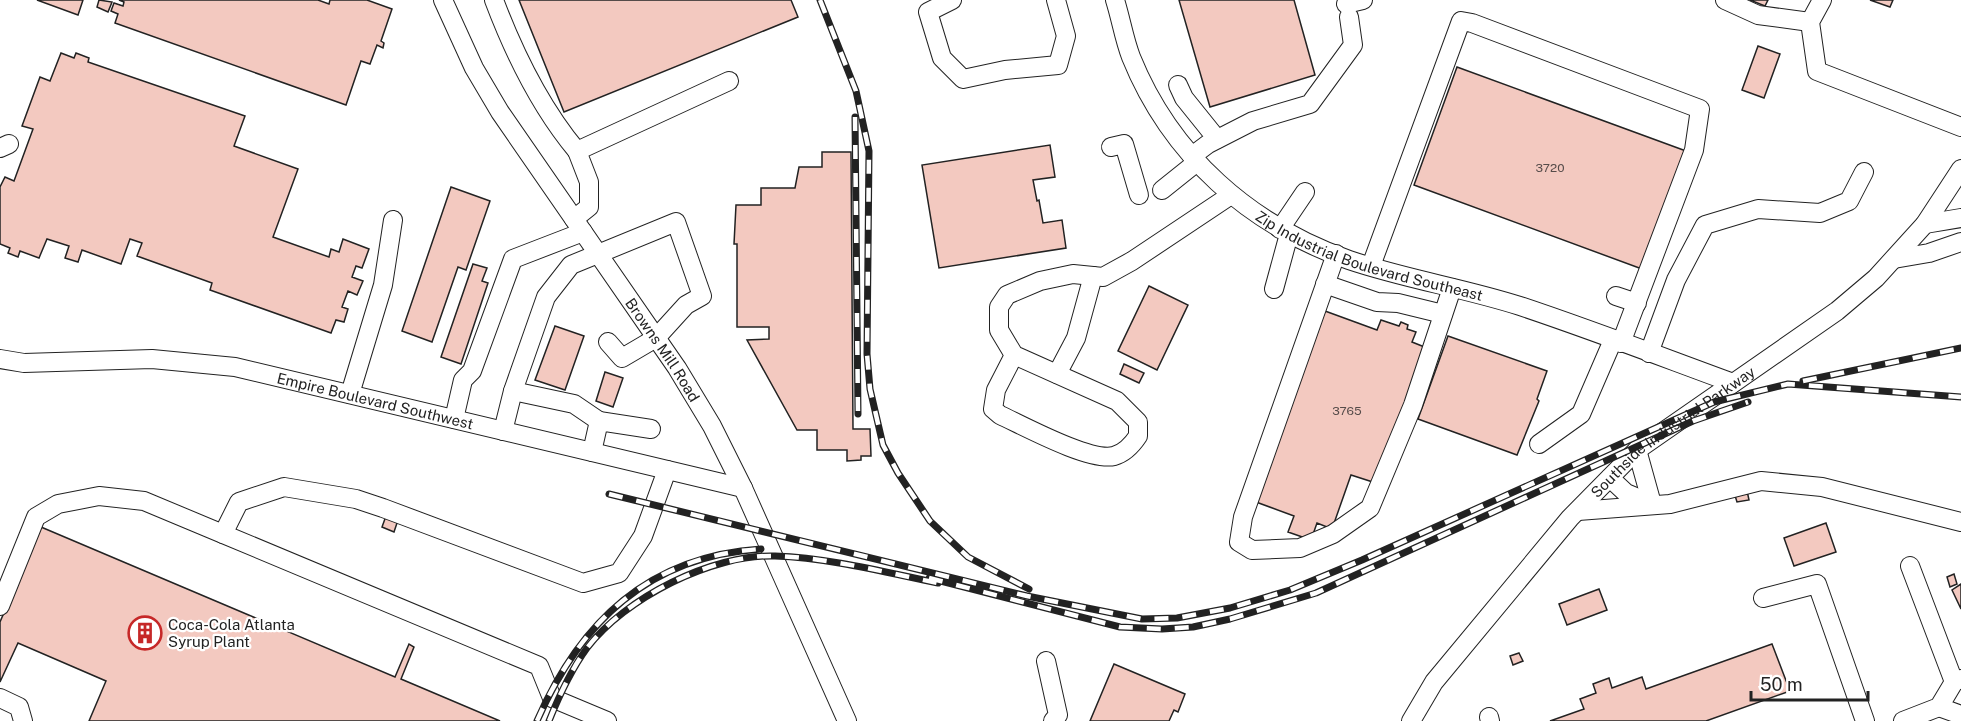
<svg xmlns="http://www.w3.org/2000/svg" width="1961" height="721" viewBox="0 0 1961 721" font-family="'Public Sans',sans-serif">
<rect width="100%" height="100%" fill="#fff"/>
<g fill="#f3c9c0" stroke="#222" stroke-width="1.5">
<path d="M37,0H83L78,15Z"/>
<path d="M99,0L112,2L108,12L97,7Z"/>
<path d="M119,0H318L329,4L330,0H367L392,9L381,41L384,43L383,48L377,45L370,64L361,61L346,105L115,23L118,14L111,11L114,3L123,6L124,2Z"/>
<path d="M519,0H791L798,17L564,112Z"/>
<path d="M1179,0H1294L1315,75L1210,107Z"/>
<path d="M1750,0H1768L1765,6Z"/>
<path d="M1870,0H1893L1890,7Z"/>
<path d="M1758,46L1780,54L1764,98L1742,90Z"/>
<path d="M61,53L74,58L76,53L89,58L88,62L245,116L234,146L298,169L273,237L329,257L331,249L339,252L343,239L369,249L362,268L356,266L352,277L363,281L357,295L348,291L342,307L348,309L344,322L336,320L331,333L210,290L212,283L137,256L142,243L130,239L121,264L82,250L78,262L65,258L69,246L47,239L39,258L20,251L18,257L8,253L10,248L0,244V187L5,177L14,181L33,129L22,126L40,77L50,81Z"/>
<path d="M1457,67L1686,151L1642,269L1414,185Z"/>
<path d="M1050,145L1055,177L1033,180L1037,201L1039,200L1043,223L1062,220L1066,248L939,268L922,165Z"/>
<path d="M822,152H851L853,429H870L871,456H861V460L847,461V450H817V430H797L747,340L769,339V327H737V244H734L736,205H761V188H795L799,167H822Z"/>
<path d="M451,187L490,201L466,270L458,267L432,342L402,331Z"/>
<path d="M473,264L487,268L482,281L488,283L461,364L441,357Z"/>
<path d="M1149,286L1188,305L1157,370L1118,351Z"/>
<path d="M1325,311L1377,330L1381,320L1399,326L1401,322L1408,325L1407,329L1416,332L1412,342L1427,348L1379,484L1351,475L1332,529L1317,523L1311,540L1288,532L1294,516L1256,502Z"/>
<path d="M555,326L584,336L565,390L535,380Z"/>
<path d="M1448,336L1547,371L1537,399L1539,401L1517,455L1418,419Z"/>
<path d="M1124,364L1144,373L1139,383L1120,374Z"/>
<path d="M605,372L623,378L613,407L596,401Z"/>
<path d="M1746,486L1749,500L1737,502L1733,489Z"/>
<path d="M386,516L398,520L394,532L382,527Z"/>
<path d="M1826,523L1836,552L1794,566L1784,538Z"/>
<path d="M41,527L395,677L409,644L414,647L401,679L500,721H89L106,681L18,643L0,682V622Z"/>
<path d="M1954,574L1957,584L1950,587L1947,577Z"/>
<path d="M1961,584V609L1952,590Z"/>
<path d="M1599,589L1607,610L1567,625L1559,604Z"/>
<path d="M1772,644L1790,691L1706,721H1550L1584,709L1580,699L1596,693L1593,684L1609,678L1612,688L1642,677L1646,689Z"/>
<path d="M1519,653L1523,661L1513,665L1510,656Z"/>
<path d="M1114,664L1185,694L1178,712L1174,710L1169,721H1090Z"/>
</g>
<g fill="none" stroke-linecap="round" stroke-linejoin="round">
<g stroke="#222" stroke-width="20">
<g id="minor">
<path id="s1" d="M443,0L474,68L500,112L677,368L712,426L743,488L847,721"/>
<path d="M494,0C514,53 541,108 577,151"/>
<path d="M952,0L928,12L942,58L963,79L1005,70L1058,65L1066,36L1056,0"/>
<path id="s2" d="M1115,0C1121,19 1124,39 1131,57C1171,156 1250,225 1349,260C1405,279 1464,288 1520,306C1592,330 1662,357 1733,383"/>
<path d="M1725,0L1758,15L1810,22"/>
<path d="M1822,0L1810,22L1817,71L1961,127"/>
<path d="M1346,4L1363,0"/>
<path d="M1178,85L1184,98L1217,139"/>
<path d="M1111,147L1124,144L1139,195"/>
<path d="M0,148L9,144"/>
<path d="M1192,156L1208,144L1253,121L1310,104L1353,45L1349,17"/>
<path d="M1162,190L1197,162"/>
<path d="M574,219L589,207V182L577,151L729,81"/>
<path d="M1925,224L1961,218"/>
<path d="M1280,229L1305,192"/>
<path d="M1336,254L1243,517L1239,542L1252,550L1300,548L1333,534L1370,508L1413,405L1452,288"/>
<path d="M1894,259L1929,253L1961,242"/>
<path d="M1371,266L1461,21L1472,23L1700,109L1694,150L1621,343"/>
<path d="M1325,284L1377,302L1398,303L1443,314"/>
<path d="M1274,289L1289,234"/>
<path d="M1616,296L1637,303"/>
<path d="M1649,353L1676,280L1705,225L1758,209L1820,213L1849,201L1864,172"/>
<path d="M1014,355L1117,401L1138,422V436C1132,445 1125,453 1114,456C1090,462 1024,426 1000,415L993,409L996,390L1014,355L999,330V307L1007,295L1040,281L1073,274L1103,277L1132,261L1231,195"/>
<path id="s3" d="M0,359L24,363L152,359L235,367L743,488"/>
<path d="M1057,374L1076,338L1093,276"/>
<path d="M513,391L574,404L599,421"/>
<path d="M350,394L383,285L393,220"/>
<path d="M454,419L463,380L472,371L513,259L583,232"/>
<path d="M503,431L513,391L546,297L571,265L676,222L702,296L686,305L656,338L622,358L608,342"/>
<path d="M1539,444L1581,414L1613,340"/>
<path d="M1637,450L1652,504"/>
<path d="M592,452L599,421L651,429"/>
<path d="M1610,478L1626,493L1650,503"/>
<path d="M1578,511L1670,504L1761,481L1822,487L1961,522"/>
<path d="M1910,566L1954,682"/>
<path d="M1763,598L1817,584L1865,721"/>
<path d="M0,606L36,517L58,504L99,496L144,501L223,534"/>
<path d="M1046,661L1058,715L1053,721"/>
<path d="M0,698L19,707L23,721"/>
<path d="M1939,707L1961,715"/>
<path d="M1489,717L1490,721"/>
<path d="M607,721L552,698L539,666L223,534L239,502L284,487L356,499L383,508L583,583L619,573L643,536L667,470"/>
<path id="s4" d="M1411,721L1434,682L1570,518L1637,450L1837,311L1876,278L1925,224L1961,169"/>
<path d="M1903,721L1939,707L1954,682L1961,679"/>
</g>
</g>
<use href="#minor" stroke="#fff" stroke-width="18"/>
<g stroke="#222" stroke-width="7">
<g id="rail">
<path d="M820,0L856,91L869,151L867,354L870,389L883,445L898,473L930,521L968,557L1029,589"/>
<path d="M855,117L858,414"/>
<path d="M1803,381L1961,348"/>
<path d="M609,494L1027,596L1142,619L1177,618L1230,608L1290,590L1362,560L1714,402L1788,384L1961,397"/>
<path d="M929,578L1120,627L1162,629L1193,627L1230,619L1316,593L1693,421L1748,402"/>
<path d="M537,721C580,622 649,556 761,549"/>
<path d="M549,721C559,696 571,670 587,648C625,598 712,554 775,556C830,558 884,572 938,583"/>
</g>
</g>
<use href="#rail" stroke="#fff" stroke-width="4.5" stroke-dasharray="14" stroke-linecap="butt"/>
</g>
<defs>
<g id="building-ring" transform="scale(1.725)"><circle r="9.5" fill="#fff" stroke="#c62828" stroke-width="1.5"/><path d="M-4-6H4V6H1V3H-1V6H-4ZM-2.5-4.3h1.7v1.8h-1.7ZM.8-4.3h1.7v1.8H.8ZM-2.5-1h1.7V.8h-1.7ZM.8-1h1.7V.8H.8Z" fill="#c62828"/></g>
</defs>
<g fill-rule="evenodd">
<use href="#building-ring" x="145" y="633"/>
</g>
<g text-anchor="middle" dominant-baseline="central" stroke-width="4.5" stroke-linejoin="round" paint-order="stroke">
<g font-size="12" fill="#564c4a">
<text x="1550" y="168">3720</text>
<text x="1347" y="411">3765</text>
</g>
<g font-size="15" fill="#222" stroke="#fff">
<text stroke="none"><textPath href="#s2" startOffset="384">Zip Industrial Boulevard Southeast</textPath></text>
<text stroke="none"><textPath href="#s1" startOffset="414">Browns Mill Road</textPath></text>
<text stroke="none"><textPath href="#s3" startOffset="380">Empire Boulevard Southwest</textPath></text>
<text stroke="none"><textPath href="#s4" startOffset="393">Southside Industrial Parkway</textPath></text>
</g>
<g font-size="15" fill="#222" stroke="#fff" text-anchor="start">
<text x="168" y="624">Coca-Cola Atlanta<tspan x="168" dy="17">Syrup Plant</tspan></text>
</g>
</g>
<path d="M1751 691v9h117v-9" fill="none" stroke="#222222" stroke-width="3"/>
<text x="1760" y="691" font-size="18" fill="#222222" stroke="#ffffff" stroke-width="4.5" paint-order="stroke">50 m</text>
</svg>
